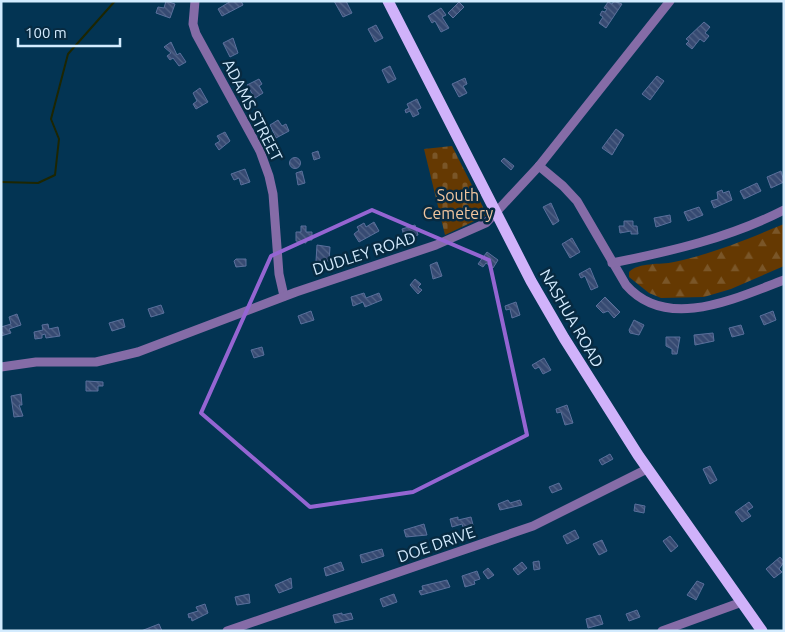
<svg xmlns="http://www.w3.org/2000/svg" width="785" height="632" viewBox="0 0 785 632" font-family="Ubuntu,sans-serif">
<defs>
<pattern id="forest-firs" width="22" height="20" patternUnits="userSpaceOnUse" patternTransform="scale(1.25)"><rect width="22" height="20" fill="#653902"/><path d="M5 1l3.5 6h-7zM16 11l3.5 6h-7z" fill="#7a5628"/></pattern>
<pattern id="cemetery-stones" width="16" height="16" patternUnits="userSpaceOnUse" patternTransform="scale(1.25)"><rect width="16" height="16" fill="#653902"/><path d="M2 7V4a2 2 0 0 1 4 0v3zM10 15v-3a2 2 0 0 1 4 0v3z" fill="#7a5628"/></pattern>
<pattern id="building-back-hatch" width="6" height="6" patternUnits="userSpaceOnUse" patternTransform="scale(1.25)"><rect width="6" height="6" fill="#364a72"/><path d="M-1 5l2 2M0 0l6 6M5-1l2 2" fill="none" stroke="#526487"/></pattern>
</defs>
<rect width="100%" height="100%" fill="#033453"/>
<path fill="url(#forest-firs)" d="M784,224V266L731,289L704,297L661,298L649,293L629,277V272C639,262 660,265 674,262C715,253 745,240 784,224Z"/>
<path fill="url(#cemetery-stones)" d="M452,146L487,215L445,235L424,149Z"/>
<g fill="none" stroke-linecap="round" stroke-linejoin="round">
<path stroke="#1d2602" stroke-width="2" d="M1,182L38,183L55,175L59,139L51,119L68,54L115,1"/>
</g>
<g fill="url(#building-back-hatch)" stroke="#5a709c">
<path d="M166,1L175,4L170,18L156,13L158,7L164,8Z"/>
<path d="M231,1H241L243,5L222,16L218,9Z"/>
<path d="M334,1H346L352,13L343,17Z"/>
<path d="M614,1L622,4L606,28L599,23L603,17L600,15L602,11L605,12L607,9L604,8L608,2L612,4Z"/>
<path d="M459,2L464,7L453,18L448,13Z"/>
<path d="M441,8L446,15L442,17L449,28L441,32L435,21L432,23L428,16Z"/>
<path d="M704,22L710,27L705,33L709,36L704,42L700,39L692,49L686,44L689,41L686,39Z"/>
<path d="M376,25L383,38L375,42L368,29Z"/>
<path d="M233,38L238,53L230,57L223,43Z"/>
<path d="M171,42L177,55L180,53L186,62L179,66L173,58L170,60L167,56L171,53L164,47Z"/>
<path d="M390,66L396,79L388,83L382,70Z"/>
<path d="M657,76L664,81L650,100L642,94Z"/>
<path d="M465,78L467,84L463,86L467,93L459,97L452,84Z"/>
<path d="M259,79L262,84L259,86L263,93L255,98L247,85Z"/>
<path d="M200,88L208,102L196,109L193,104L197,101L193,93Z"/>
<path d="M417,99L421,108L417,110L419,114L413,117L410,111L406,113L405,110L409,108L407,104Z"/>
<path d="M278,120L282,126L286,124L289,131L276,138L270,125Z"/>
<path d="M616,129L624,135L612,155L602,148Z"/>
<path d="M225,132L230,141L219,150L215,144L220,141L217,136Z"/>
<path d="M318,151L320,158L314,160L312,153Z"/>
<circle cx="295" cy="163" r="5.5"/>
<path d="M504,158L514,166L511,170L501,161Z"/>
<path d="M245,169L250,182L241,185L239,178L234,180L231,174Z"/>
<path d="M302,171L305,183L298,185L296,173Z"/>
<path d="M781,171L784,182L771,188L767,177Z"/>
<path d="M757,183L761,191L744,199L740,191Z"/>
<path d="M722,190L723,193L729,191L732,200L714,208L711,201L718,199L717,192Z"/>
<path d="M551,203L559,221L553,225L543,207Z"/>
<path d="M699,207L703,215L688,221L684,212Z"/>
<path d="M670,215L671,222L656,227L654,218Z"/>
<path d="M624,221H633V226H637L638,234H631V231L620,233L619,226H624Z"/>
<path d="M374,222L379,231L359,242L354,234L359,230L357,227L364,223L366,227Z"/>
<path d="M415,225L418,235L405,239L402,229Z"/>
<path d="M301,226H306V232H312V240H306V243L296,241V232H301Z"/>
<path d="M572,238L580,252L570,258L562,244Z"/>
<path d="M317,245L330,247L329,261H316Z"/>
<path d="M487,252L498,260L493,268L486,263L483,267L478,264Z"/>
<path d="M236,259H246V266L236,267L234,261Z"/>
<path d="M437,262L442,276L433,279L430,265Z"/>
<path d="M590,268L598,287L591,290L585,276L581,278L579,274Z"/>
<path d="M415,279L421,284L418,287L422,290L418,294L410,285Z"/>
<path d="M364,293L366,298L379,293L382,300L365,307L363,302L353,306L351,297Z"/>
<path d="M605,297L620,312L614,318L608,311L603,313L596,306Z"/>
<path d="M516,302L520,315L512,318L510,309L506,310L505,306Z"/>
<path d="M161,305L164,313L151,317L148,309Z"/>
<path d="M311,311L314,320L301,324L298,316Z"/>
<path d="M773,311L776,320L764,325L760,316Z"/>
<path d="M17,314L21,325L9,329L11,333L1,336V327L11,324L9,317Z"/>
<path d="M123,319L125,327L112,331L109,323Z"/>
<path d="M634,320L644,325L639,335L630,333L629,330Z"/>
<path d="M48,324L49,329L58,327L60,336L46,338L45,334L42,335V338L35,339L34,332L43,330L42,325Z"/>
<path d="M741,325L744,334L732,337L729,328Z"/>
<path d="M713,333L714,341L695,345L694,335Z"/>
<path d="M666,337H680L677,354H672V349L666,346Z"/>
<path d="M262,347L264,355L254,358L251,350Z"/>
<path d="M544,358L551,370L543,374L539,367L535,369L532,365Z"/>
<path d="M86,381L103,382V386H98V391H86Z"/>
<path d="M21,394L22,405H19L23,416L14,417L11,396Z"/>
<path d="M567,405L573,423L565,425L561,412L557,413L556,409Z"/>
<path d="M610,454L613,459L602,465L599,460Z"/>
<path d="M710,466L717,480L710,484L703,469Z"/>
<path d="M559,483L562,489L552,493L549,487Z"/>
<path d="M508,500L510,503L520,500L522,505L500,510L498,504Z"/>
<path d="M749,502L753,507L747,511L751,516L742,522L735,512Z"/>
<path d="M635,504L645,506L644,513L634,511Z"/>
<path d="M458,517V520L471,517L473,525L463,527L462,524L452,527L450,519Z"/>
<path d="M424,524L427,535L406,537L404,530Z"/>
<path d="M575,530L579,538L567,544L563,536Z"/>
<path d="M670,536L678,546L671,552L663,541Z"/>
<path d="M602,540L607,551L599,555L593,544Z"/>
<path d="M382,549L384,556L362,563L360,555Z"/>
<path d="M780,557L784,562L779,569L782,572L774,578L766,569Z"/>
<path d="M539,561L540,569L534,570L533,562Z"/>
<path d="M341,562L344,570L326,576L324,568Z"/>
<path d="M522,562L527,568L518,575L513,569Z"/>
<path d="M488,568L494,575L488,579L483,572Z"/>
<path d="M477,571L480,579L474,581L475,584L465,587L462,576Z"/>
<path d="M291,578L292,588L279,593L275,585Z"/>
<path d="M447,580L450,587L421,595L419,591L423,590L422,586Z"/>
<path d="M697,581L704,584L696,600L687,595Z"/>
<path d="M249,594L250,603L237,605L235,597Z"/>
<path d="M394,594L397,602L383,607L380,599Z"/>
<path d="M205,604L208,613L192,621L191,617L189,618L188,614L198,611L196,607Z"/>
<path d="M637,610L640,617L629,621L626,614Z"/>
<path d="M342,613V615L351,613L353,619L335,623L333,615Z"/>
<path d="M600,615L603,624L588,628L586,619Z"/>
<path d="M159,624L162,631H141Z"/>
</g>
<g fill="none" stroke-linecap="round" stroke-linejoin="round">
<g stroke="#856ca7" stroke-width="9">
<path d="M195,1L193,24L196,34L260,151L269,176L273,194L279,274L284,296"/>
<path d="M539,166L563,186L577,201L626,285C667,332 736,298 784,280"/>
<path d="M612,263C672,251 729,238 784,210"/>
<path d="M1,367L36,362H96L138,352L296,292L436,245L486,223L539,166L670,1"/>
<path d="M227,631L533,526L647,469"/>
<path d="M662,631L742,602"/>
</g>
<path stroke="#d0b2fa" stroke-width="11" d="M388,1L531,281L564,338L638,455L762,631"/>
</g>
<path fill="none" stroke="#9565d2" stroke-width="4" stroke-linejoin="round" d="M372,210L489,260L527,435L413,492L310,507L201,413L271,256Z"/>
<g text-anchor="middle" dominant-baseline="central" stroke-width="5" stroke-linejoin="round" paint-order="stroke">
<g font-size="16" fill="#d3ebfe" stroke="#072a41">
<text transform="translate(253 110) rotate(63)">ADAMS STREET</text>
<text transform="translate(364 253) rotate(-18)">DUDLEY ROAD</text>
<text transform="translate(572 318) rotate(60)">NASHUA ROAD</text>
<text transform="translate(436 544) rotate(-19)">DOE DRIVE</text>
</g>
<g font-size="16" fill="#f1c69f" stroke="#072a41">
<text x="458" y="195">South<tspan x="458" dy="18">Cemetery</tspan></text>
</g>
</g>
<rect width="785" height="632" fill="none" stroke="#d3ebfe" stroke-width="5"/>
<path d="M18 38v8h102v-8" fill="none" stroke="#d3ebfe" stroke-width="2.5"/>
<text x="25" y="38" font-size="15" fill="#d3ebfe" stroke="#072a41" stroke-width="4" paint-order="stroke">100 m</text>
</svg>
